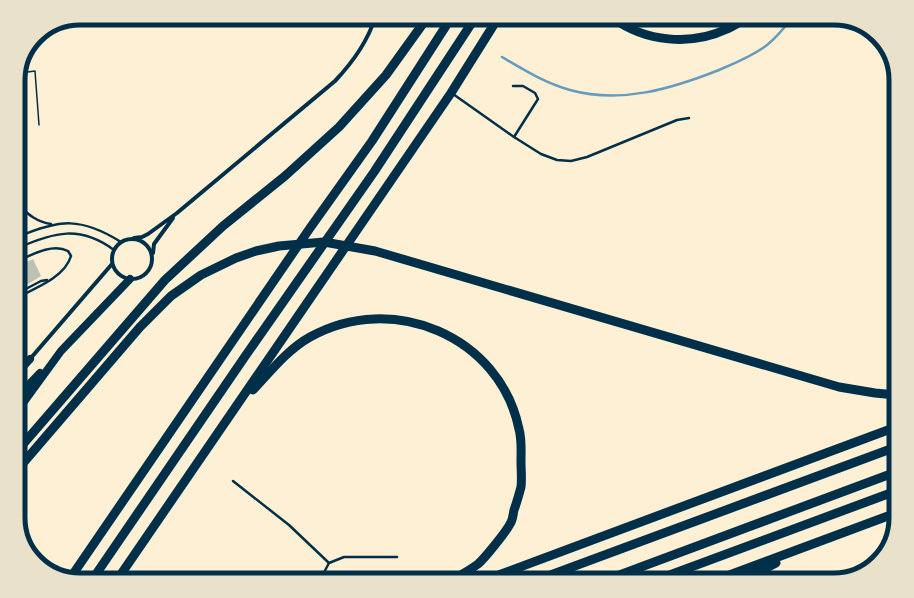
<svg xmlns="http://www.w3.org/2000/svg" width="914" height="598" viewBox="0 0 914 598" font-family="Mulish,sans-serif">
<rect width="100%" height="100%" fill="#fdf0d5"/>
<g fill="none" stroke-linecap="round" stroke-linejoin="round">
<path stroke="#669bbc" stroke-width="2.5" d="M502,57C524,70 545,83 570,90C621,104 671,89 719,70C735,63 753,56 767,45C777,37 785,27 792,18"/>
</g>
<path fill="#bec0b2" d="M33,259L41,276L23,287V286L18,288V266Z"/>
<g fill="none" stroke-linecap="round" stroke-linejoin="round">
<path stroke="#003049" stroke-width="1.5" d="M20,73L35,71L39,125"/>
<g stroke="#003049" stroke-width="2.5">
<path d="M28,55V61"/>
<path d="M513,86H523L535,93L538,99L514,137"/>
<path d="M453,94L514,137L541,154L557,160L571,161L587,157L677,120L689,118"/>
<path d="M18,205C29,215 37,222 51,224"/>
<path d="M18,237C60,219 81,217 121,242"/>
<path d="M18,248C54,232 80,225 114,250"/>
<path d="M18,261C33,254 53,243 68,251L71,256C65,277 36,288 18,297"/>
<path d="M18,293L41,281L47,280"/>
<path d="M18,359H26"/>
<path d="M233,481L289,525L329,563"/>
<path d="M320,580L329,563L344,557H397"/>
</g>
<g stroke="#003049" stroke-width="4">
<path d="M134,238L142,237L148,234L177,213L335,81C353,62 367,43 375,18"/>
<circle cx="132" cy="259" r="20"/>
<path d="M153,253L154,244L173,218"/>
<path d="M30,359L112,264"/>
</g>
<g stroke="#003049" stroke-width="8">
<path d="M18,372L30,359"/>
<path d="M18,396L40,373"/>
<path d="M18,410L61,351L130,279"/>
</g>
<g stroke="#003049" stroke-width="9">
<path d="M613,18C645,42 691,46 727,29C734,26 740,22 746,18"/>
<path d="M253,390C271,371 287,350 310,337C392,291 500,336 519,429C522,440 521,451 521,462C521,470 522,479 521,487C519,494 517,502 514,510C513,514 513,520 510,524C506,532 484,559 478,564C470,570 461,575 452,580"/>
<path d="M18,450L165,280L223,226L285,176L339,127L386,75L427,18"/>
<path d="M18,469L140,327L171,296L201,275L236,258L256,251L279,246L324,242L375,251L839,387L875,393L896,395"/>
<path d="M71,577L310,228L372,141L451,18"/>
<path d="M92,580L246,355L374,172L475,18"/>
<path d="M117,580L451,93L498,18"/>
<path d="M485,580L896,427"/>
<path d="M537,580L896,447"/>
<path d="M606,580L896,472"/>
<path d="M656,580L896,491"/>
<path d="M716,580L896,513"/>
<path d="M743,580L776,563"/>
</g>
</g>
<path d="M0 0H914V598H0ZM80 25H834A55 55 0 0 1 889 80V518A55 55 0 0 1 834 573H80A55 55 0 0 1 25 518V80A55 55 0 0 1 80 25Z" fill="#e9e1ca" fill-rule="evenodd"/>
<path fill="none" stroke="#003049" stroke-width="5" d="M80 25H834A55 55 0 0 1 889 80V518A55 55 0 0 1 834 573H80A55 55 0 0 1 25 518V80A55 55 0 0 1 80 25Z"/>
</svg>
